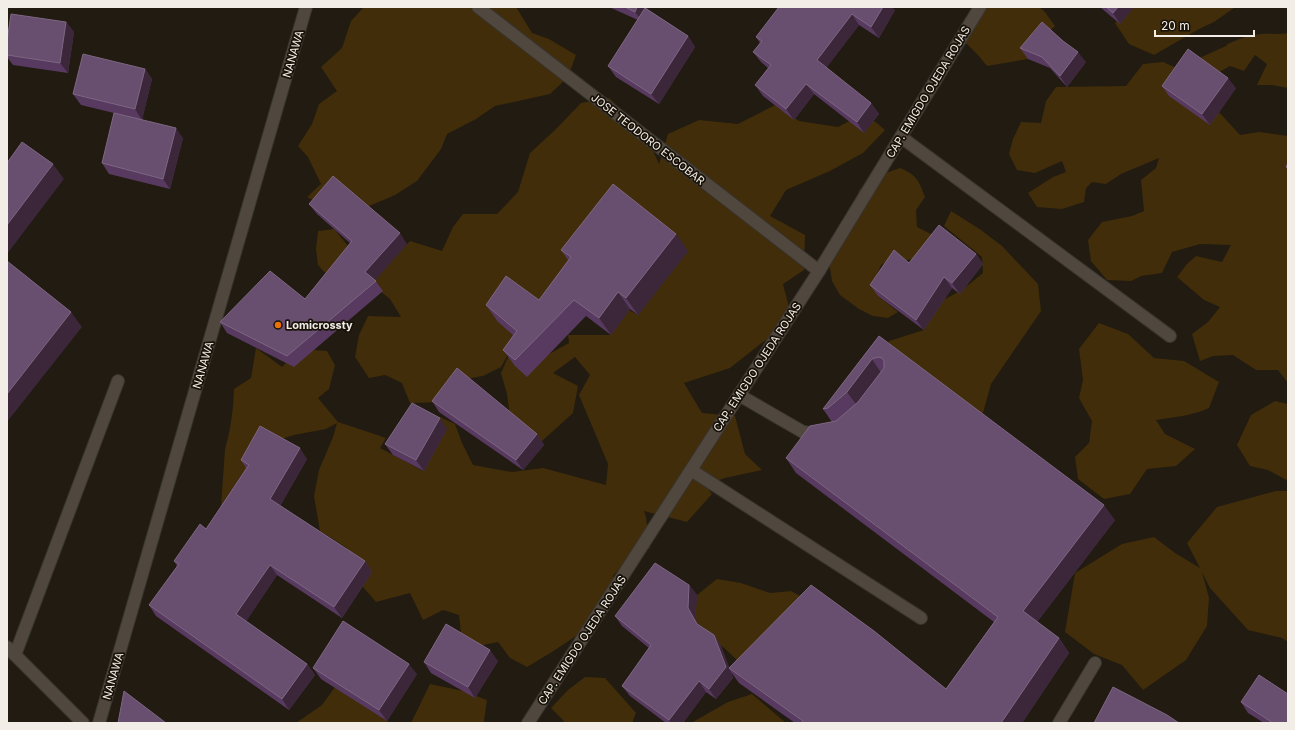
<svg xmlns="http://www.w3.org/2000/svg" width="1295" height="730" viewBox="0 0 1295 730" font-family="Inter,sans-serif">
<rect width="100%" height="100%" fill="#211b11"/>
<g fill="#412d09" fill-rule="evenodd">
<path d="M364,7H516L532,33L549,39L576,55L568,77L550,94L495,106L476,119L447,134L441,149L417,181L395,195L360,210L320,204L307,197L321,184L308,157L298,146L312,124L319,104L337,91L321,67L342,48L351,21Z"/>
<path d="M981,7H1039L1044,11L1055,26L1047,34L1035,53L1028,59L987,66L978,55L964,41Z"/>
<path d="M1132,7H1238L1234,8L1214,22L1199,29L1154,55L1129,44L1115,23Z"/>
<path d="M1288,33V88L1272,85H1257L1267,64L1255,55L1244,71L1230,66L1216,74L1195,60L1228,45H1226C1238,39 1248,35 1262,34C1272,33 1278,35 1288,33Z"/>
<path d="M1163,62L1186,72L1219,112L1240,135L1259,132L1288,136V383L1278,370H1256L1233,355L1213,356L1200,361L1192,334L1208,322L1220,307L1204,300L1177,277L1187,264L1196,256L1222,262L1231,245L1200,244L1172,252L1162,273L1141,276L1131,281L1107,280L1091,261L1088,240L1102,222L1132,216L1144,211L1141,180L1156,168L1159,158L1121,174L1106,184L1092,182L1086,188L1084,202L1062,209L1037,207L1028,193L1053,177L1066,172L1062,161L1035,173L1017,170L1009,154L1013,139L1021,122L1041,123L1046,101L1056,87L1126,86L1143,64Z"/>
<path d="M609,98L643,129L659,164L668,134L699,120L738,124L775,105L799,121L838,127L865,113L885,130L863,153L830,171L786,190L770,216L805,235L804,270L783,284L791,315L781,331L763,342L730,368L684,383L702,413L735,416L745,454L762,470L725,478L705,485L712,494L687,522L644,511L646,517L650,548L628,559L613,576L617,598L591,626L552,652L527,667L510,658L498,642L474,647L461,634L459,615L443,610L423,620L410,593L376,602L356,579L347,548L320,531L314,496L319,470L333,437L337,423L326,429L294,435L275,441L215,594L225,449C231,428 233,412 234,389L251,378L256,348L282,367L300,349L327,351L335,365L329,389L318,398L338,422L386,438L380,448L423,471L427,463L440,417L455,424L462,443L473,465L512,472L543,468L606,485L608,464L579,395L590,375L575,357L553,373L578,386L573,413L541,442L510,417L507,394L501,373L513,346L501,367L483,376L465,379L447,402L410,403L402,383L385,375L369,378L355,357L359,335L368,316L401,317L390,299L371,284L334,283L318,265L316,249L318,231L334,229L357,257L398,254L410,241L442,251L453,227L463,214H497L518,192L530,153L555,130L581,103ZM688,251L638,315L629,310L611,335H568L569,343L549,354L528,347L498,322L577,281Z"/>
<path d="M900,168C917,175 919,181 925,197L916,210L917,227L937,237L919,258L901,261L893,258L881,265L874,281L878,296L898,312L888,318L873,316L859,309L840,295L832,281L829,262L856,210L859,190L877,176Z"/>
<path d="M951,211L981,230L1002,246L1038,284L1041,311L991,384L981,420L883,361L889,341L924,330L933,310L945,299L962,290L983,273L982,257L944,226Z"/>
<path d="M1099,323L1128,334L1154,358L1184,361L1219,382L1209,408C1192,416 1174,417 1156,420L1165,434L1195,449L1176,466L1147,469L1130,494L1104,499L1078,479L1075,457L1089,443L1092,421L1079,398L1083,380L1079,349Z"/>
<path d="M1275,401L1288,404V481L1268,470L1250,466L1237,445L1251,415Z"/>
<path d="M1276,491H1288V642L1282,638L1248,630L1210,588L1202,572L1209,598L1207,626L1186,660L1143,690L1122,665L1094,654L1065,632L1075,573L1122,544L1154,537L1175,553L1200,568L1187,543L1217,507Z"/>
<path d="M717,579L741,583L770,593L791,591L811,602L736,675V659L723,647L705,635L695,619L697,595Z"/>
<path d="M585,677L605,678L636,713L632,723H564L563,720L551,708L568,690Z"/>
<path d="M430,684L463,691L487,700L484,721L486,723H411Z"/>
<path d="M335,687L390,723H296L322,705Z"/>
<path d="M752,694L786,723H691L728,702Z"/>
</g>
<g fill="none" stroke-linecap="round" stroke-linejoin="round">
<g stroke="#38342f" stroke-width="14">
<g id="service">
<path d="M901,137L1170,336"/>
<path d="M739,395L803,432L820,434"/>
<path d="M691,470L921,618"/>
<path d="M15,655L118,381"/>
</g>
</g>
<g stroke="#38342f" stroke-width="14">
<g id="minor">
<path d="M478,7L819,271"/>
<path d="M7,647L83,723"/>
<path d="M528,723L819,271L980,7"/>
<path d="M1059,723L1095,663"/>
</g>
</g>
<g stroke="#38342f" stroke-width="14">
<path id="tertiary" d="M99,723L306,7"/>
</g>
<use href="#service" stroke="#50483e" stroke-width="12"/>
<use href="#minor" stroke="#50483e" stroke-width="12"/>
<use href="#tertiary" stroke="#50483e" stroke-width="12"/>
</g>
<g fill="#583a60">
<path d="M609,7H648L647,9L688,36L695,47L659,104L616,77L608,66L638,20Z"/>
<path d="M779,7L895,10L879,38L859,25L826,68L871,103L879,114L864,133L814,94L794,120L763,96L755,85L768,68L761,62L753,52L760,43L756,37Z"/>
<path d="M1100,7H1134L1120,24Z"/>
<path d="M66,22L74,32L68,73L13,65L7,57V41Z"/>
<path d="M1020,48L1086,62L1067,87L1050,68L1028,59Z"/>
<path d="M145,69L152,79L142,120L183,138L170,189L109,174L102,163L114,113L81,105L73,94Z"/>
<path d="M1162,86L1236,88L1210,125L1169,96Z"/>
<path d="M309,204L407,244L375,280L383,291L294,367L227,333L220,322L305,299L350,243L317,214Z"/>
<path d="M561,250L688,251L638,315L630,309L611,335L586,316L527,377L515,366L503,350L513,335L498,322L486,305L539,300L568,260Z"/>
<path d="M976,254L983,264L960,294L952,288L924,330L878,296L870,285L909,263Z"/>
<path d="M879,336L1115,520L1037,622L1059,638L1069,653L1022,723H795L739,683L731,672L733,678L716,699L706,692L683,723H666L630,696L622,686L649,648L622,626L615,616L689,585L697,595L695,619L699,625L714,635L721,646L729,668L946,689L994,622L796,473L786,458L832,422L823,409Z"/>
<path d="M432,401L537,434L544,445L523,470L439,412Z"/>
<path d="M447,429L424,471L393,455L385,444Z"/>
<path d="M307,459L280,506L365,561L372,572L342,618L277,575L246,621L307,664L315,675L289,710L156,616L149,605L177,566L174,561L206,529L246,468L241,460Z"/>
<path d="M498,661L475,698L431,673L424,662Z"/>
<path d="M313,668L417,674L387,721L321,679Z"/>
<path d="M1241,702L1288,723H1264L1248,713Z"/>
</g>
<g fill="#3b263a">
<path d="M637,7H648L643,22L635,12Z"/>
<path d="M883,7H892L895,10L879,38L871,27Z"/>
<path d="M1118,7H1134L1120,24L1113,13Z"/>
<path d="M852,14L859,25L824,71L817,60Z"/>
<path d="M66,22L74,32L68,73L60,63Z"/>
<path d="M688,36L695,47L659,104L651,94Z"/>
<path d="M1078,52L1086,62L1067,87L1060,76Z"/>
<path d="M145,69L152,79L142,120L135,109Z"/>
<path d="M1228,78L1236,88L1210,125L1202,114Z"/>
<path d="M806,84L814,94L794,120L786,109Z"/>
<path d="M871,103L879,114L864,133L857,122Z"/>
<path d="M176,128L183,138L170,189L163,179Z"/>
<path d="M53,164L64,179L7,254V225Z"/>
<path d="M400,233L407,244L373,283L365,272Z"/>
<path d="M676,234L688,251L638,315L626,298Z"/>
<path d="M976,254L983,264L960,294L952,283Z"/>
<path d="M944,277L952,288L924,330L916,320Z"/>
<path d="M618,292L630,309L611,335L599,318Z"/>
<path d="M71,312L82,327L7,422V394Z"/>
<path d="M872,359L882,374L858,407L847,392Z"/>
<path d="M440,418L447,429L424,471L416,460Z"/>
<path d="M537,434L544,445L523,470L516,460Z"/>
<path d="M300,448L307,459L278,510L270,499Z"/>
<path d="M1104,505L1115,520L1034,626L1023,611Z"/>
<path d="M365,561L372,572L342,618L334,607Z"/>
<path d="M270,565L277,575L244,625L236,614Z"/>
<path d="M689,585L697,595L695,619L705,635L697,624L688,608Z"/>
<path d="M714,635L721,646L730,669L729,668L731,672L733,678L716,699L709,689Z"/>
<path d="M1059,638L1069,653L1022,723H1001Z"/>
<path d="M490,650L498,661L475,698L468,687Z"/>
<path d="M307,664L315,675L289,710L282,699Z"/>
<path d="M409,664L417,674L387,721L379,710Z"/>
<path d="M699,681L706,692L683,723H671L669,720Z"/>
</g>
<g fill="#684e6f" stroke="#7e6782">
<path d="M625,7H637L635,12Z"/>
<path d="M779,7H883L871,27L852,14L817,60L871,103L857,122L806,84L786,109L755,85L771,65L753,52L762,41L756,37Z"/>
<path d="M1106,7H1118L1113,13Z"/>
<path d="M645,8L688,36L651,94L608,66Z"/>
<path d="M11,14L66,22L60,63L7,55V41Z"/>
<path d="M1042,22L1063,41L1078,52L1060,76L1042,57L1020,48Z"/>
<path d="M1188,49L1228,78L1202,114L1162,86Z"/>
<path d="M83,54L145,69L135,109L73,94Z"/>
<path d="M114,113L176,128L163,179L102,163Z"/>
<path d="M22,142L53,164L7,225V163Z"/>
<path d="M1288,163V168L1286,167Z"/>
<path d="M333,176L400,233L365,272L376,281L287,356L220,322L270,271L305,299L352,241L309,204Z"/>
<path d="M613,184L676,234L626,298L618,292L599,318L574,300L515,360L503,350L517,331L486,305L506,276L539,300L571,257L561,250Z"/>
<path d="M939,225L976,254L952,283L944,277L916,320L870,285L894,250L909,263Z"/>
<path d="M7,261L71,312L7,394Z"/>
<path d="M879,336L1104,505L1023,611L1059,638L1001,723H802L803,721L729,668L811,585L874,631L946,689L998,617L786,458L810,426L836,421L858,402L884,368V361L882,358L878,357L872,359L847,392L828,408L823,409Z"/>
<path d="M457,368L537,434L516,460L432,401Z"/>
<path d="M412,403L440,418L416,460L385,444Z"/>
<path d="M260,426L300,448L270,499L365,561L334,607L270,565L236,614L307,664L282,699L149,605L179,564L174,561L200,524L206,529L249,465L241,460Z"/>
<path d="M655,563L689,585L688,608L697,624L714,635L726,667L709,689L699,681L669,720L622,686L651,645L615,616Z"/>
<path d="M343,621L409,664L379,710L313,668Z"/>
<path d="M446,624L490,650L468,687L424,662Z"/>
<path d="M1259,675L1288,694V723H1273L1241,702Z"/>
<path d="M1113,687L1167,715L1179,723H1094Z"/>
<path d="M124,691L166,723H118Z"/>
</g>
<circle fill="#e8710a" stroke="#181209" stroke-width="1.5" cx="278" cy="325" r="4"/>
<g text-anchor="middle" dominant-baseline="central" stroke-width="3.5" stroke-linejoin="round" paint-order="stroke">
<g font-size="11" fill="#f2ede7" stroke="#181209">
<text transform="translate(293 54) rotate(-74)">NANAWA</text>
<text transform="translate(928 92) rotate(-59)">CAP. EMIGDO OJEDA ROJAS</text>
<text transform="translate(648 139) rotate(38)">JOSE TEODORO ESCOBAR</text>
<text transform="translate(203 365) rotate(-74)">NANAWA</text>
<text transform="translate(757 367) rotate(-57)">CAP. EMIGDO OJEDA ROJAS</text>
<text transform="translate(582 640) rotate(-57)">CAP. EMIGDO OJEDA ROJAS</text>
<text transform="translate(113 676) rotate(-74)">NANAWA</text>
</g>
<g font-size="11" font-weight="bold" fill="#f2ede7" stroke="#181209" text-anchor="start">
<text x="286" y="325">Lomicrossty</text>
</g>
</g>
<rect width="1295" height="730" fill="none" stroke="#f2ede7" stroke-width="16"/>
<path d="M1155 30v6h99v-6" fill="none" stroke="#f2ede7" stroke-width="2"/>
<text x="1161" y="30" font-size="12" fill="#f2ede7" stroke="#181209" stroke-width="3" paint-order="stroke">20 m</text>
</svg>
